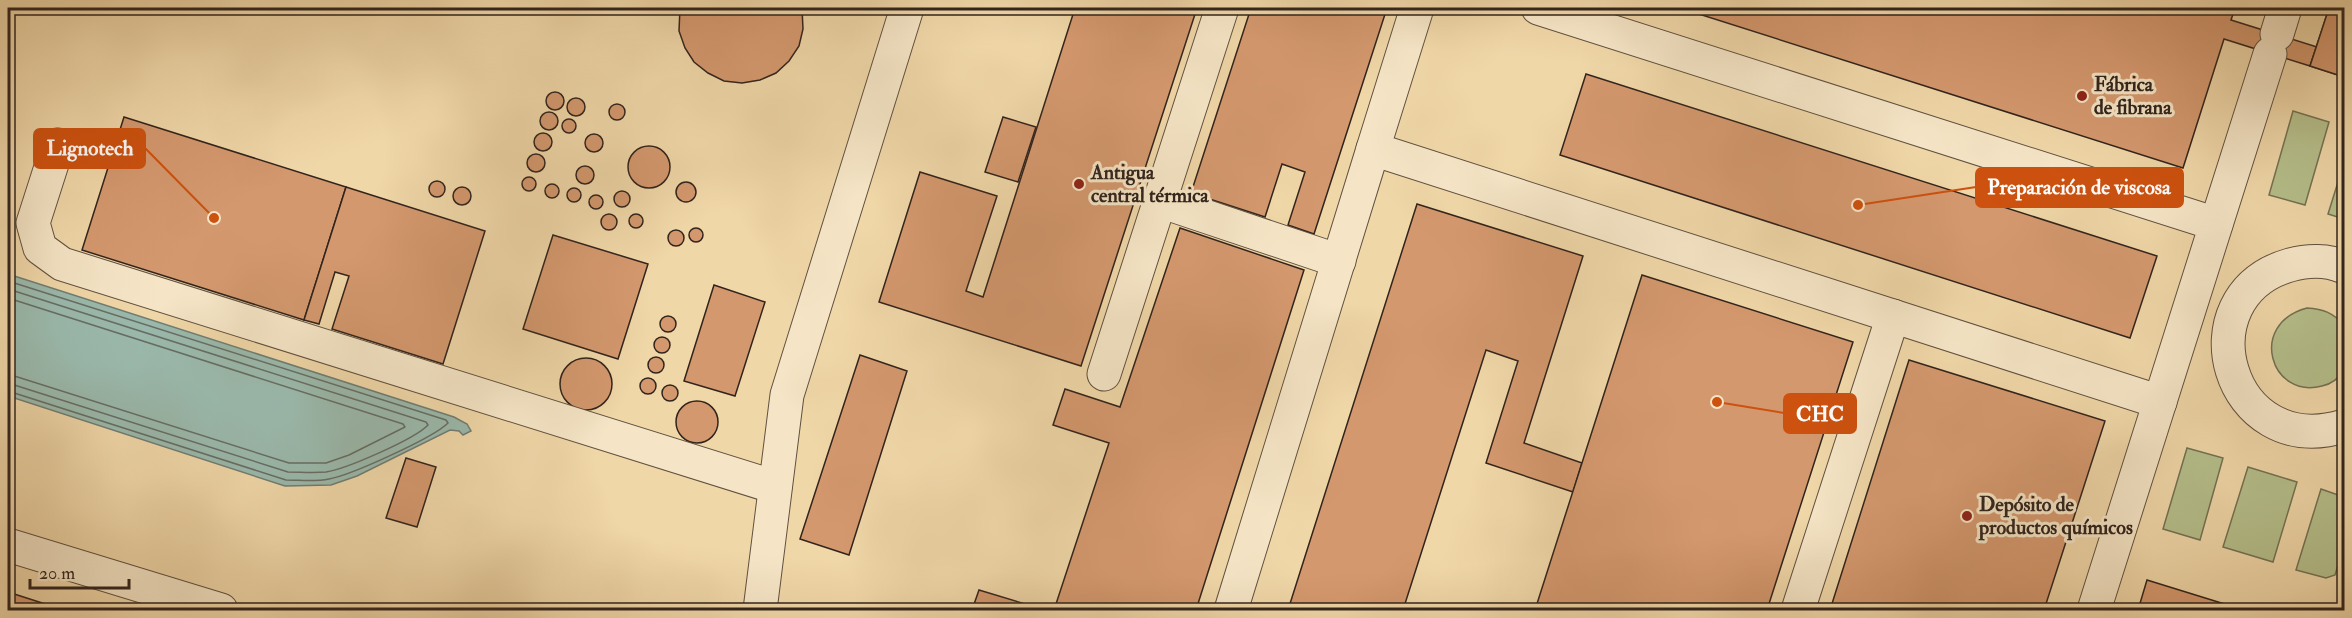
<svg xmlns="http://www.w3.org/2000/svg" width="2352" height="618" viewBox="0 0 2352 618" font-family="'IM FELL Double Pica',serif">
<rect width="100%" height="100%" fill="#f0d7a8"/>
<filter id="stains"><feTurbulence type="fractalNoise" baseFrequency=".00333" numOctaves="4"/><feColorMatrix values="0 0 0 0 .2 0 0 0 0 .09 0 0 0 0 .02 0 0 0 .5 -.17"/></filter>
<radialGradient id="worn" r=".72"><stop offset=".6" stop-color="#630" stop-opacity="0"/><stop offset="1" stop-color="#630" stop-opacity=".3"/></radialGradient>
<g fill="#b5bf8b" stroke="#737254" stroke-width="1.5">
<path d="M2293,111L2329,122L2305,205L2269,195Z"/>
<path d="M2343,166L2344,167V219L2328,214Z"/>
<path d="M2307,308C2324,309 2333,313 2344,325V370C2339,378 2332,384 2322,386C2271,400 2247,324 2307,308Z"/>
<path d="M2187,448L2223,458L2200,540L2163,529Z"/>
<path d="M2248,467L2297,482L2273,562L2223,547Z"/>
<path d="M2321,489L2344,497V545L2335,575L2326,578L2296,570Z"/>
</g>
<path fill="#9ab9ac" stroke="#707d73" stroke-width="1.5" d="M8,274L454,417L467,424L471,431L463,435L459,431L450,430L357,476L331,485L285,486L8,396Z"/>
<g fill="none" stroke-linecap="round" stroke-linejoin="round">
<g stroke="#666e64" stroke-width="1.5">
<path d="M8,281L446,420L448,423C433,438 351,475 329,479C315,482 300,480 286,480L8,391"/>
<path d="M8,289L426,422L428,425C415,439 346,469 326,472C313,473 300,472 288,472L8,383"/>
<path d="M8,298L403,424L405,427L349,455L326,463H289L8,374"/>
</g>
</g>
<g fill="#d4986e" stroke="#31241d" stroke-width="1.5">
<path d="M680,8H802L803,29L799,46L789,61L776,73L760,80L742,83L724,81L708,73L694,62L685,48L679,31Z"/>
<path d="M1075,8H1197L1081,366L879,302L920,172L997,196L966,291L983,297Z"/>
<path d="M1251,8H1387L1314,234L1288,225L1305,172L1282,164L1265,217L1191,193Z"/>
<path d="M1680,8H2235L2231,20L2317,47L2310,66L2224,39L2183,168Z"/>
<path d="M2329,8H2344V77L2310,66Z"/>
<path d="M2329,8H2344V77L2310,66Z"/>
<path d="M1586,74L2157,256L2130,338L1560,155Z"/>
<circle cx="555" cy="101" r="9"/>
<circle cx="576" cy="107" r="9"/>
<circle cx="617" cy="112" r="8"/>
<circle cx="549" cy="121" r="9"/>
<path d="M124,117L346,187L304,320L82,250Z"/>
<path d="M1003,117L1036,127L1018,182L985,172Z"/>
<circle cx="569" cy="126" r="7"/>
<circle cx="543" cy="142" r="9"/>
<circle cx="594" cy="143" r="9"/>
<circle cx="649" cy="167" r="21"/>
<circle cx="536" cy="163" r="9"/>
<circle cx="585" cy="175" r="9"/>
<circle cx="529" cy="184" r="7"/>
<circle cx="437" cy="189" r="8"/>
<circle cx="686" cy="192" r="10"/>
<circle cx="552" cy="191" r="7"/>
<path d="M346,187L485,231L443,364L332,329L349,276L335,272L319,324L304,320Z"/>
<circle cx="462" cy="196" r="9"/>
<circle cx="574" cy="195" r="7"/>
<circle cx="622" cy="199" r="8"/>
<circle cx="596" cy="202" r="7"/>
<path d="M1417,204L1583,256L1524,443L1582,463L1573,492L1486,463L1518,361L1486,350L1403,610H1288Z"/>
<circle cx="636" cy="221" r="7"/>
<circle cx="609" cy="222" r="8"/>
<circle cx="696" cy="235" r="7"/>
<path d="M1180,228L1304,270L1196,610H1054L1109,443L1053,425L1065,389L1120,407Z"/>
<circle cx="676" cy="238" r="8"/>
<path d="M553,235L648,264L618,359L523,329Z"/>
<path d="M1642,275L1853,342L1767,610H1535Z"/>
<path d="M714,285L765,302L735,396L684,381Z"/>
<circle cx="668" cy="324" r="8"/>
<circle cx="662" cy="345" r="8"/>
<path d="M860,355L907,371L849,555L800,539Z"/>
<circle cx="656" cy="365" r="8"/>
<circle cx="586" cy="384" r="26"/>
<path d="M1909,360L2105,421L2044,610H1830Z"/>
<circle cx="648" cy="386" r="8"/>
<circle cx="670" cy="393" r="8"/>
<circle cx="697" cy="422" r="21"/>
<path d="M406,458L436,467L417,527L386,518Z"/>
<path d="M2147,580L2244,610H2138Z"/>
<path d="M979,590L1045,610H972Z"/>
<path d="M8,592L64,610H8Z"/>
</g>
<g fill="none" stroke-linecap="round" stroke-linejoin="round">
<g stroke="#615140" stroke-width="35">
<g id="minor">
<path d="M1417,8L1373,149L2160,402"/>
<path d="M1538,8L2216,224"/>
<path d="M2277,34L2285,8"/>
<path d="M58,145L33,223L40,248L62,264L775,487"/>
<path d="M1160,201L1339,261"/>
<path d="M2344,267C2328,260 2308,260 2290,265C2181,296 2227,462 2344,426"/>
<path d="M1104,374L1222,8"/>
<path d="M8,545L221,610"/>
<path d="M760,610L787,395L907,8"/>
<path d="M1231,610L1373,149"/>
<path d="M1798,610L1893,316"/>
<path d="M2094,610L2270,54"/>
</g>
</g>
<use href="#minor" stroke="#f5e5c6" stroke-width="33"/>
</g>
<g fill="#8f2418" stroke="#f5e5c6" stroke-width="2">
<circle cx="2082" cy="96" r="6"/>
<circle cx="1079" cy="184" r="6"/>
<circle cx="1967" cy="516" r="6"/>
</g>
<g text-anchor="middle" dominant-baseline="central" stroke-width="6" stroke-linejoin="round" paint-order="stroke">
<g font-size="20" font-weight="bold" fill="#31241d" stroke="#f5e5c6" text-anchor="start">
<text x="2094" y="84">Fábrica<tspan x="2094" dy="23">de fibrana</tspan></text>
<text x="1091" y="172">Antigua<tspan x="1091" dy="23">central térmica</tspan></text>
<text x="1979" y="504">Depósito de<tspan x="1979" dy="23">productos químicos</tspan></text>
</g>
</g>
<path fill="none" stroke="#cd510f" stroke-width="2" d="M214 218L145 148M1858 205L1976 187M1717 402L1784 413"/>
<g fill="#cd510f" stroke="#f5e5c6" stroke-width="2">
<circle cx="214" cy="218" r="6"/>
<circle cx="1858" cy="205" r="6"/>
<circle cx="1717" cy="402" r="6"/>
</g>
<g fill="#cd510f" stroke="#cd510f" stroke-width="2">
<rect x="34" y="129" width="111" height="39" rx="6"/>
<rect x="1976" y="168" width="207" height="39" rx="6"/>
<rect x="1784" y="394" width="72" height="39" rx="6"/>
</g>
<g font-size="21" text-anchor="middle" font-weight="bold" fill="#fff">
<text x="90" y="155">Lignotech</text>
<text x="2079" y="194">Preparación de viscosa</text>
<text x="1820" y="421">CHC</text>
</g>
<rect width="2352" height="618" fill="none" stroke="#f0d7a8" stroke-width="30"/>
<rect x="9" y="9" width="2334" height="600" fill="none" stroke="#31241d" stroke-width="3"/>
<rect x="15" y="15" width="2322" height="588" fill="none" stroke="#31241d" stroke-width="1.5"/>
<path d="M30 579v9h99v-9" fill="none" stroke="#31241d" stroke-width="3"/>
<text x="39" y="579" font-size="18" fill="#31241d" stroke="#f5e5c6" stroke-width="4.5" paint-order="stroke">20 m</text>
<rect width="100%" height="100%" filter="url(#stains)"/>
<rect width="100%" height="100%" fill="url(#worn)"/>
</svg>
